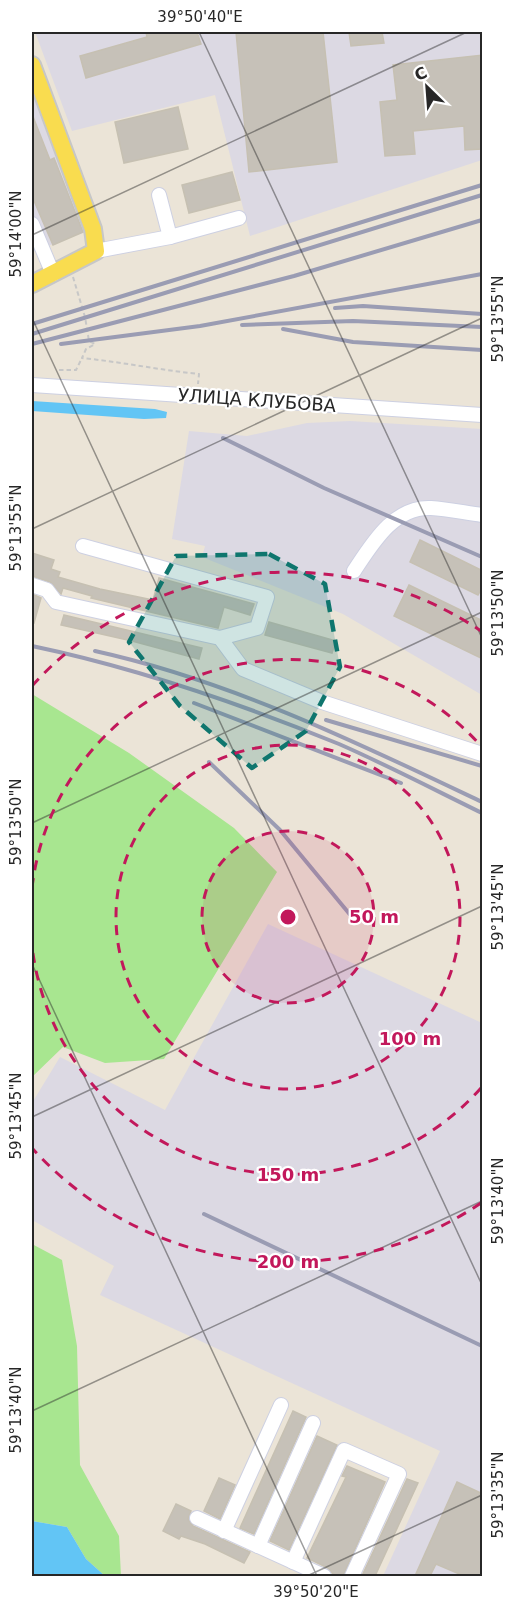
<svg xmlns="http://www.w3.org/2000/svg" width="514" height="1608" viewBox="0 0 514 1608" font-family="'DejaVu Sans',sans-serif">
<rect width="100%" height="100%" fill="#ebe4d7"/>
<g fill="#dcd9e3">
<path d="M35,32H482V160L250,236L215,95L72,131Z"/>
<path d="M32,94L85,232L32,252Z"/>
<path d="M350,421L482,429V695L343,614L202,557L205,546L172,539L189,431L247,436L307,423Z"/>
<path d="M268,924L482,1023V1576H383L440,1451L100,1295L114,1266L32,1220V1103L60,1057L165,1110Z"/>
</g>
<g fill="#a8e690">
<path d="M32,694L129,753L234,828L277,872L164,1059L105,1063L63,1047L32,1077Z"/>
<path d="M32,1244L62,1260L77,1346L80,1465L119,1536L121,1576H105L86,1559L67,1527L32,1521Z"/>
</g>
<g fill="#62c5f5">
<path d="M32,401L155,409L167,412L166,418L144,419L32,411Z"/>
<path d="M32,1521L67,1527L86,1559L105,1576H32Z"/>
</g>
<g fill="#c6c1b8" stroke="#c6c0b2" stroke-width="1.5">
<path d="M146,32H197L201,44L86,78L80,56L147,37Z"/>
<path d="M236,32H323L337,162L249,172Z"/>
<path d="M349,32H382L384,43L351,46Z"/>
<path d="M483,55L482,149L465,150L464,126L413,131L415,154L385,156L380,102L397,100L393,65Z"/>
<path d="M178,107L188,149L124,163L115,122Z"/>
<path d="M32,114L50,160L54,158L83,232L53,245L32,196Z"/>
<path d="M232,172L240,200L189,213L182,185Z"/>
<path d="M420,540L483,571V586L478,595L410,562Z"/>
<path d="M32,553L54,560L51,569L60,572L58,577L100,589L153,600L159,578L254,604L250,615L224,607L218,628L91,598L92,596L63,588L61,594L50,582L32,576Z"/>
<path d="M409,585L483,621V659L394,616Z"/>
<path d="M32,594L41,598L34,623L32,622Z"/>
<path d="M64,615L202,648L199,659L132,641L61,625Z"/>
<path d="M269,622L336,641L332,653L265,635Z"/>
<path d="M293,1411L306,1417L254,1534L240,1528Z"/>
<path d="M317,1436L337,1445L289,1550L270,1541Z"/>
<path d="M347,1466L385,1482L343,1576H335L328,1568L307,1558L346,1477L342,1476Z"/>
<path d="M219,1478L235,1485L220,1519L204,1511Z"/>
<path d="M407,1479L418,1483L375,1576H362Z"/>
<path d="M457,1482L483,1494V1576H464L436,1564L430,1576H415Z"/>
<path d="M176,1504L191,1511L188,1519L193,1526L250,1552L244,1563L205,1544L181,1536L179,1539L163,1531Z"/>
</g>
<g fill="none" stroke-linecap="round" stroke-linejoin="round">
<g stroke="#cdd0e2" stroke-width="16">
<g id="minor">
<path d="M159,195L170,237"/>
<path d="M32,224L53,274"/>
<path d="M96,251L170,237L239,218"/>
<path d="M32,385L482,415"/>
<path d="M83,546L267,597L257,628L220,638"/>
<path d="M354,571C372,544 394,506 431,508C448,509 466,513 482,515"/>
<path d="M32,585L47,590L56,602L220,638L243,669L322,702L482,754"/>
<path d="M197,1518L324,1576"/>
<path d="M224,1531L281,1405"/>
<path d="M258,1546L313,1423"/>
<path d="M293,1562L344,1450L399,1474L352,1576"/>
</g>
</g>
<g stroke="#c7c7c7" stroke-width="20">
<path id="major" d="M32,65L93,229L96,251L32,284"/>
</g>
<g stroke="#c7c7c7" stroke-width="2" stroke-dasharray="4.5 3" stroke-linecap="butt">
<path d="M73,277L85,317L89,341L95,344L86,349L82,358C121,362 160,370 199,374L198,384"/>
<path d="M59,370H76L82,358"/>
</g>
<use href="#minor" stroke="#fff" stroke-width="14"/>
<use href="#major" stroke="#f9dc4f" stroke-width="16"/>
<g stroke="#9a9cb3" stroke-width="4">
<path d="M335,308L363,306L482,314"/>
<path d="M32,324L482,185"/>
<path d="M242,325L353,321L482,327"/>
<path d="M283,329L353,342L482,350"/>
<path d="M32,334L482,195"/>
<path d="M32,344L294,276L482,220"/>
<path d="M61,344L200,326L482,274"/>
<path d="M223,438L324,488L482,557"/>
<path d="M32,646C137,668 239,703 339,744C387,765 435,790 482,813"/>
<path d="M95,651C231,681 358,743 482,802"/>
<path d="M194,703L401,783"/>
<path d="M326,720L482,766"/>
<path d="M209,762L280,830L352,917"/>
<path d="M204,1214L482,1346"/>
</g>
</g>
<path fill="#0f766e" fill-opacity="0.2" stroke="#0f766e" stroke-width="4.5" stroke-dasharray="12 8" stroke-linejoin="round" d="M269,554L325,584L340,667L306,731L252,768L180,706L129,642L176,556Z"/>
<path fill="none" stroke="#272727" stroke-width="1.5" stroke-opacity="0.45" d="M199,32L482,638M32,235L467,32M32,318L482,1285M32,529L482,318M32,823L482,612M32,964L317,1576M32,1117L482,906M32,1411L482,1201M307,1576L482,1495"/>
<circle cx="288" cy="917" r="86" fill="#c2185b" fill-opacity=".12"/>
<g fill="none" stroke="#c2185b" stroke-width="3" stroke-dasharray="10 8">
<circle cx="288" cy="917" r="86"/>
<circle cx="288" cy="917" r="172"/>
<path d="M481 1088A258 258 0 0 1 32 946M32 888A258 258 0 0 1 481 746"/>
<path d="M481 1203A345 345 0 0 1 32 1148M32 686A345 345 0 0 1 481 631"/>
</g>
<g text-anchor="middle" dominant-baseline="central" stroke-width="4.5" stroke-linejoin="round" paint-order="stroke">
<g font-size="18" fill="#272727" stroke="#fff">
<text transform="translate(257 400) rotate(4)">УЛИЦА КЛУБОВА</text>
</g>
</g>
<circle cx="288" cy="917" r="9" fill="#c2185b" stroke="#fff" stroke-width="3"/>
<g font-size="18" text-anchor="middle" font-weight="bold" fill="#c2185b" stroke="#fff" stroke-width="4.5" stroke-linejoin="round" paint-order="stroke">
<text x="374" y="923">50 m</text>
<text x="410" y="1045">100 m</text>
<text x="288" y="1181">150 m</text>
<text x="288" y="1268">200 m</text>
</g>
<rect width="514" height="1608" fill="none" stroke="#ffffff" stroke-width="66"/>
<g transform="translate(427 87) rotate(335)" stroke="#ffffff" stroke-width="4.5" paint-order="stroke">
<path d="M0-4.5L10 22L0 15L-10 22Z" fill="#272727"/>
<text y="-9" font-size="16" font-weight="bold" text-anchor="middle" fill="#272727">С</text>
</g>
<rect x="33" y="33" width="448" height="1542" fill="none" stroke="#272727" stroke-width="2"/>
<g font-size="15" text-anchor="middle" fill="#272727">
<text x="200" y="22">39°50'40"E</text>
<text transform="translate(16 234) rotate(-90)" y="5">59°14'00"N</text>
<text transform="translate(498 319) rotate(-90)" y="5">59°13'55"N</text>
<text transform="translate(16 528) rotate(-90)" y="5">59°13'55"N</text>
<text transform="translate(498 613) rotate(-90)" y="5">59°13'50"N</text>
<text transform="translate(16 822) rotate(-90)" y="5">59°13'50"N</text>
<text transform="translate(498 907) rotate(-90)" y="5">59°13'45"N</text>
<text transform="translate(16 1116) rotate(-90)" y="5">59°13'45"N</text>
<text transform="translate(498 1201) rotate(-90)" y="5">59°13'40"N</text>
<text transform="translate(16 1410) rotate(-90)" y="5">59°13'40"N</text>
<text transform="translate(498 1495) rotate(-90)" y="5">59°13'35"N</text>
<text x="316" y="1597">39°50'20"E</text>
</g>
</svg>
